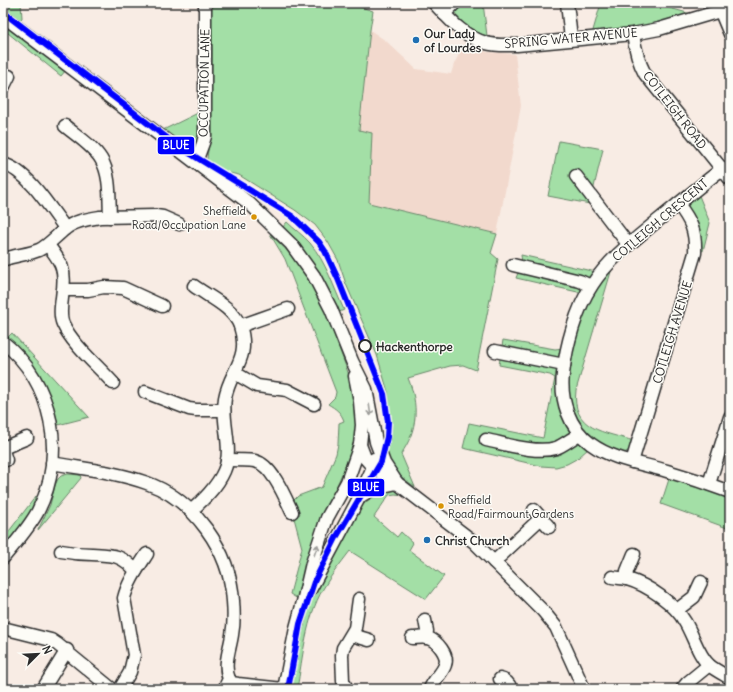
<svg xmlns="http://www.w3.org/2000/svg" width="733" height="692" viewBox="0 0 733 692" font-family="Delius,sans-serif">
<rect width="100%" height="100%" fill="#f8ece4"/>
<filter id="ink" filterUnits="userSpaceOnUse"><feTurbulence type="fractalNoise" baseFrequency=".025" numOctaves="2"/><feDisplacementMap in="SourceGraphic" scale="8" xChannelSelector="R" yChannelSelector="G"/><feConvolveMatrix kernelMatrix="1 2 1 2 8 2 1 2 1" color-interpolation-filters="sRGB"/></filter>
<g filter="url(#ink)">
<path fill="#f2d9cd" d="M370,30L386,41L416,69L451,74L454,64L465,43L487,52L515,54L521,106L497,234L368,203L372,133L359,130Z"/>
<g fill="#a3dfa6" stroke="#678568">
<path d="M3,3H21L22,18L19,21L3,9Z"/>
<path d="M211,3H349L373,11L370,30L359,130L372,133L369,203L497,234L491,253L498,259L476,370L463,365L450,366L408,378C419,405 418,430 401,454L415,487L399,475L389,460L387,450L390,438V415L388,392L377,355L346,284L338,260L328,242L315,225L295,210L239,175L225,172L210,163L207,159L211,123L212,54Z"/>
<path d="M460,3H483L487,36C475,32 459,24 455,12Z"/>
<path d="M601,3H652L691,14L645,28L592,34Z"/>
<path d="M3,22L66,70L61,76L3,29Z"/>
<path d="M202,111L200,135L195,143C179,147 174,140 163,130Z"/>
<path d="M559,141L603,149L590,204L548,196Z"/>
<path d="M698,193L710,223L703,251L699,249L688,206L690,200Z"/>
<path d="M287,222C294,229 303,235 310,243C326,262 334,288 344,310L337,313L282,228Z"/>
<path d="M270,234L296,259L310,280L325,310L353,386L360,421L353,449L326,510L298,599L290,594L302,548L294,518L300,514L294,500L298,496L322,487L336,454L338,444L339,423L344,421C341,412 336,409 328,404L335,397L336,392L285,259Z"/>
<path d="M521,255L596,272L582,293L516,278L518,273L523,271Z"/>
<path d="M613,265L576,390C571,430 605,432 634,441L632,449L622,454L606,448L581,430L573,415L567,394V379L576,332L591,295Z"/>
<path d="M12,333L89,417L58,425C49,386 38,364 7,338Z"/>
<path d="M503,340L555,349L564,348L559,391L589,448L578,458L567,464L556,467L541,466L463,448L469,423L543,438L555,378L550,375L499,365Z"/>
<path d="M68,474L80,475L81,478L38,530L50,505L55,485L58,479L61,476Z"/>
<path d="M670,476L730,497V529L661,504Z"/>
<path d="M388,490H396L403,495L395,494L389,495L374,517L397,537L401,532L413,543L409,550L444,576L426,599L350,551C341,563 331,575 323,589C306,618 303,656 297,689H290C296,655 301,620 316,588C323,574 331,559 339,545C352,520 359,499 388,490Z"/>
<path d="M36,496C36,499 36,501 36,503C34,513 13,542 3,541V539Z"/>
</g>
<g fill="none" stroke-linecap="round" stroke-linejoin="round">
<g stroke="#2b2b2b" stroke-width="15">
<g id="minor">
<path d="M434,3C449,19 464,37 486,43C496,46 507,45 517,45L633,34L659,29L720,11"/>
<path d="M567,3L571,39"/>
<path d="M717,3L730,34"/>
<path d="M444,14L455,3"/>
<path d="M3,16L250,204L291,244L314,276L331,309L352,361L366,389L376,442L384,463L397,483"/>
<path d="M633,34C635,49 638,61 645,74L730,179"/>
<path d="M3,88L9,76"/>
<path d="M65,126C77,136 93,146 101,159C111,175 109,199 110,217"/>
<path d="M196,162L203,143L205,136V3"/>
<path d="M3,164C27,170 51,209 65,228"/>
<path d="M722,169C700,186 678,204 656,222C633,241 608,260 592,285C576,309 566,346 563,374C560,400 569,428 591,444C613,460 641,463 667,471C688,477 709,484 730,492"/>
<path d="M576,176L628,244"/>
<path d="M48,245C53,252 60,260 62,268C68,285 56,309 63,324C72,344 98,366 113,383"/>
<path d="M3,260C14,255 27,255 39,250C49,245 56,236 65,229C74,221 88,219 100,217L156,216L163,217L179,224"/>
<path d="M513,265L580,281L591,286"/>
<path d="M63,290H88L104,287L123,288L162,306"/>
<path d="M240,326L288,309"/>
<path d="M3,342C53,382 67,454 38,511C29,528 15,543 3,558"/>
<path d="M495,351L564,365"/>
<path d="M235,373L257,386L287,390L314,404"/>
<path d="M145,392L189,409L196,410H224"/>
<path d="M486,440C506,444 536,454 556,448C564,445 572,438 580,434"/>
<path d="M360,445L365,458L373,467L397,483L474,542L543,611L556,627L584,689"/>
<path d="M3,448L27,438"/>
<path d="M3,451L6,460"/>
<path d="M227,460C236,460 246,460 255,461C272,465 285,497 292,512"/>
<path d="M632,462L695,253C696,231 691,221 678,204"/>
<path d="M52,463C83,469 117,472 147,483C194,500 230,550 233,601C234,612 234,624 232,635C230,649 223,665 229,679L224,689"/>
<path d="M709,484L730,417"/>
<path d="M359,497L374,488L397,483"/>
<path d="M534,510L549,527"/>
<path d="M191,511C203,500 217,487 224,471C234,449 221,422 225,398C230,370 251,359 240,326C233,307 209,297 194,286"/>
<path d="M61,551C71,553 81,554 92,554C112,555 121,554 136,571"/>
<path d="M494,562L541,518"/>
<path d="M612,577C617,578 622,578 627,579C648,585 675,604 685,622C693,635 698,655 709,665C715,670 723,674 730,678"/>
<path d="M626,579L627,571L634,554"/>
<path d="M310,590L359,498L373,467L374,459"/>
<path d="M677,610L694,597L701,582"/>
<path d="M425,620L427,631L426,638"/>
<path d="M3,628L51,640L57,644L112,689"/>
<path d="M352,635L369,640"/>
<path d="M412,638C417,638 423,637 428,638C437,641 449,655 445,665C442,674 433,680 430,689"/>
<path d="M229,679L232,683L238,684L283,689"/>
<path d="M500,679C505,680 509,683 511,689"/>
<path d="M43,689L67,650"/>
<path d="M120,689L130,672L134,655L124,598C128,582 138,568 147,554"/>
<path d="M284,689L296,628L303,602L312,563L327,518L347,482L360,445L362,425L360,401L355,376"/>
<path d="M347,689L343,681L342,655L343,648L355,628L359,599"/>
<path d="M682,689L687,683L709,665"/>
</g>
</g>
<use href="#minor" stroke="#fdfcf7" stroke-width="12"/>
<g stroke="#fdfcf7" stroke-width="9">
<path id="tram-1" d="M3,12L176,145L292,216L319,242L325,251L338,279L384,394L388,422L387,437L381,462L337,536L314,582L300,624L288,689"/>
</g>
<use href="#tram-1" stroke="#00f" stroke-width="6"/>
</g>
<defs><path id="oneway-shaft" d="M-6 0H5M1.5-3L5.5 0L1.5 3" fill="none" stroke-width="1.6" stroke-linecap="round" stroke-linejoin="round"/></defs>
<g stroke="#9e9e9b">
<use href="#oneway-shaft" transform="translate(370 410) rotate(82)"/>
<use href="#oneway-shaft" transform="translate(316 550) rotate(-71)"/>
</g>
</g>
<g fill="#1f6fb2" stroke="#fdfcf7" stroke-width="1.5">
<circle cx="416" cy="40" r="4"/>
<circle cx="427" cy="540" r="4"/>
</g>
<g fill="#d89406" stroke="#fdfcf7" stroke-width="1.5">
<circle cx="254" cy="217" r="3.5"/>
<circle cx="441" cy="506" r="3.5"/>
</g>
<circle fill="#fdfcf7" stroke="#2b2b2b" stroke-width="2" cx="365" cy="346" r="6"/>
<g text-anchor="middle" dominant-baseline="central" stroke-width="3" stroke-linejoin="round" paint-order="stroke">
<g font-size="11" fill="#2b2b2b" stroke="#fdfcf7" text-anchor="end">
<text x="246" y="211">Sheffield<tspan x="246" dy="14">Road/Occupation Lane</tspan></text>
<text x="448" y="500" text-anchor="start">Sheffield<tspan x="448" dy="14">Road/Fairmount Gardens</tspan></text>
</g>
<g font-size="12" font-weight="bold" fill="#2b2b2b" stroke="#fdfcf7" text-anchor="start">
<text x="424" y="33">Our Lady<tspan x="424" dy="14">of Lourdes</tspan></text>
<text x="435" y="540">Christ Church</text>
</g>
<g font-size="12" fill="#2b2b2b" stroke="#fdfcf7">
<text transform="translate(571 38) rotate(-5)">SPRING WATER AVENUE</text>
<text transform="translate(204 83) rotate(-89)">OCCUPATION LANE</text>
<text transform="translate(675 110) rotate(52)">COTLEIGH ROAD</text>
<text transform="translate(660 220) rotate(-40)">COTLEIGH CRESCENT</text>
<text transform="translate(672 332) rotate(-73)">COTLEIGH AVENUE</text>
</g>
<g font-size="12" font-weight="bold" fill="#2b2b2b" stroke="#fdfcf7" text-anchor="start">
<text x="376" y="346">Hackenthorpe</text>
</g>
</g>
<g stroke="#fdfcf7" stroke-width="1.5">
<rect x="157" y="136" width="38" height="19" rx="4" fill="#00f"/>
<rect x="347" y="478" width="38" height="19" rx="4" fill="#00f"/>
</g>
<g font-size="11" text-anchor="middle" font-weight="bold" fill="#fff">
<text x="176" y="149">BLUE</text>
<text x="366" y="491">BLUE</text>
</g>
<rect width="733" height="692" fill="none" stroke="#fdfcf7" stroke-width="16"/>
<rect x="8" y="8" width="717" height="676" fill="none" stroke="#2b2b2b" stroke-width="1.5" filter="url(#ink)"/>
<g transform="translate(38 654) rotate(66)" stroke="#fdfcf7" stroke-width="3" paint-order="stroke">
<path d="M0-3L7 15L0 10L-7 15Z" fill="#2b2b2b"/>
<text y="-6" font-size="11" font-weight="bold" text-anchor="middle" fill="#2b2b2b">N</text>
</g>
</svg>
